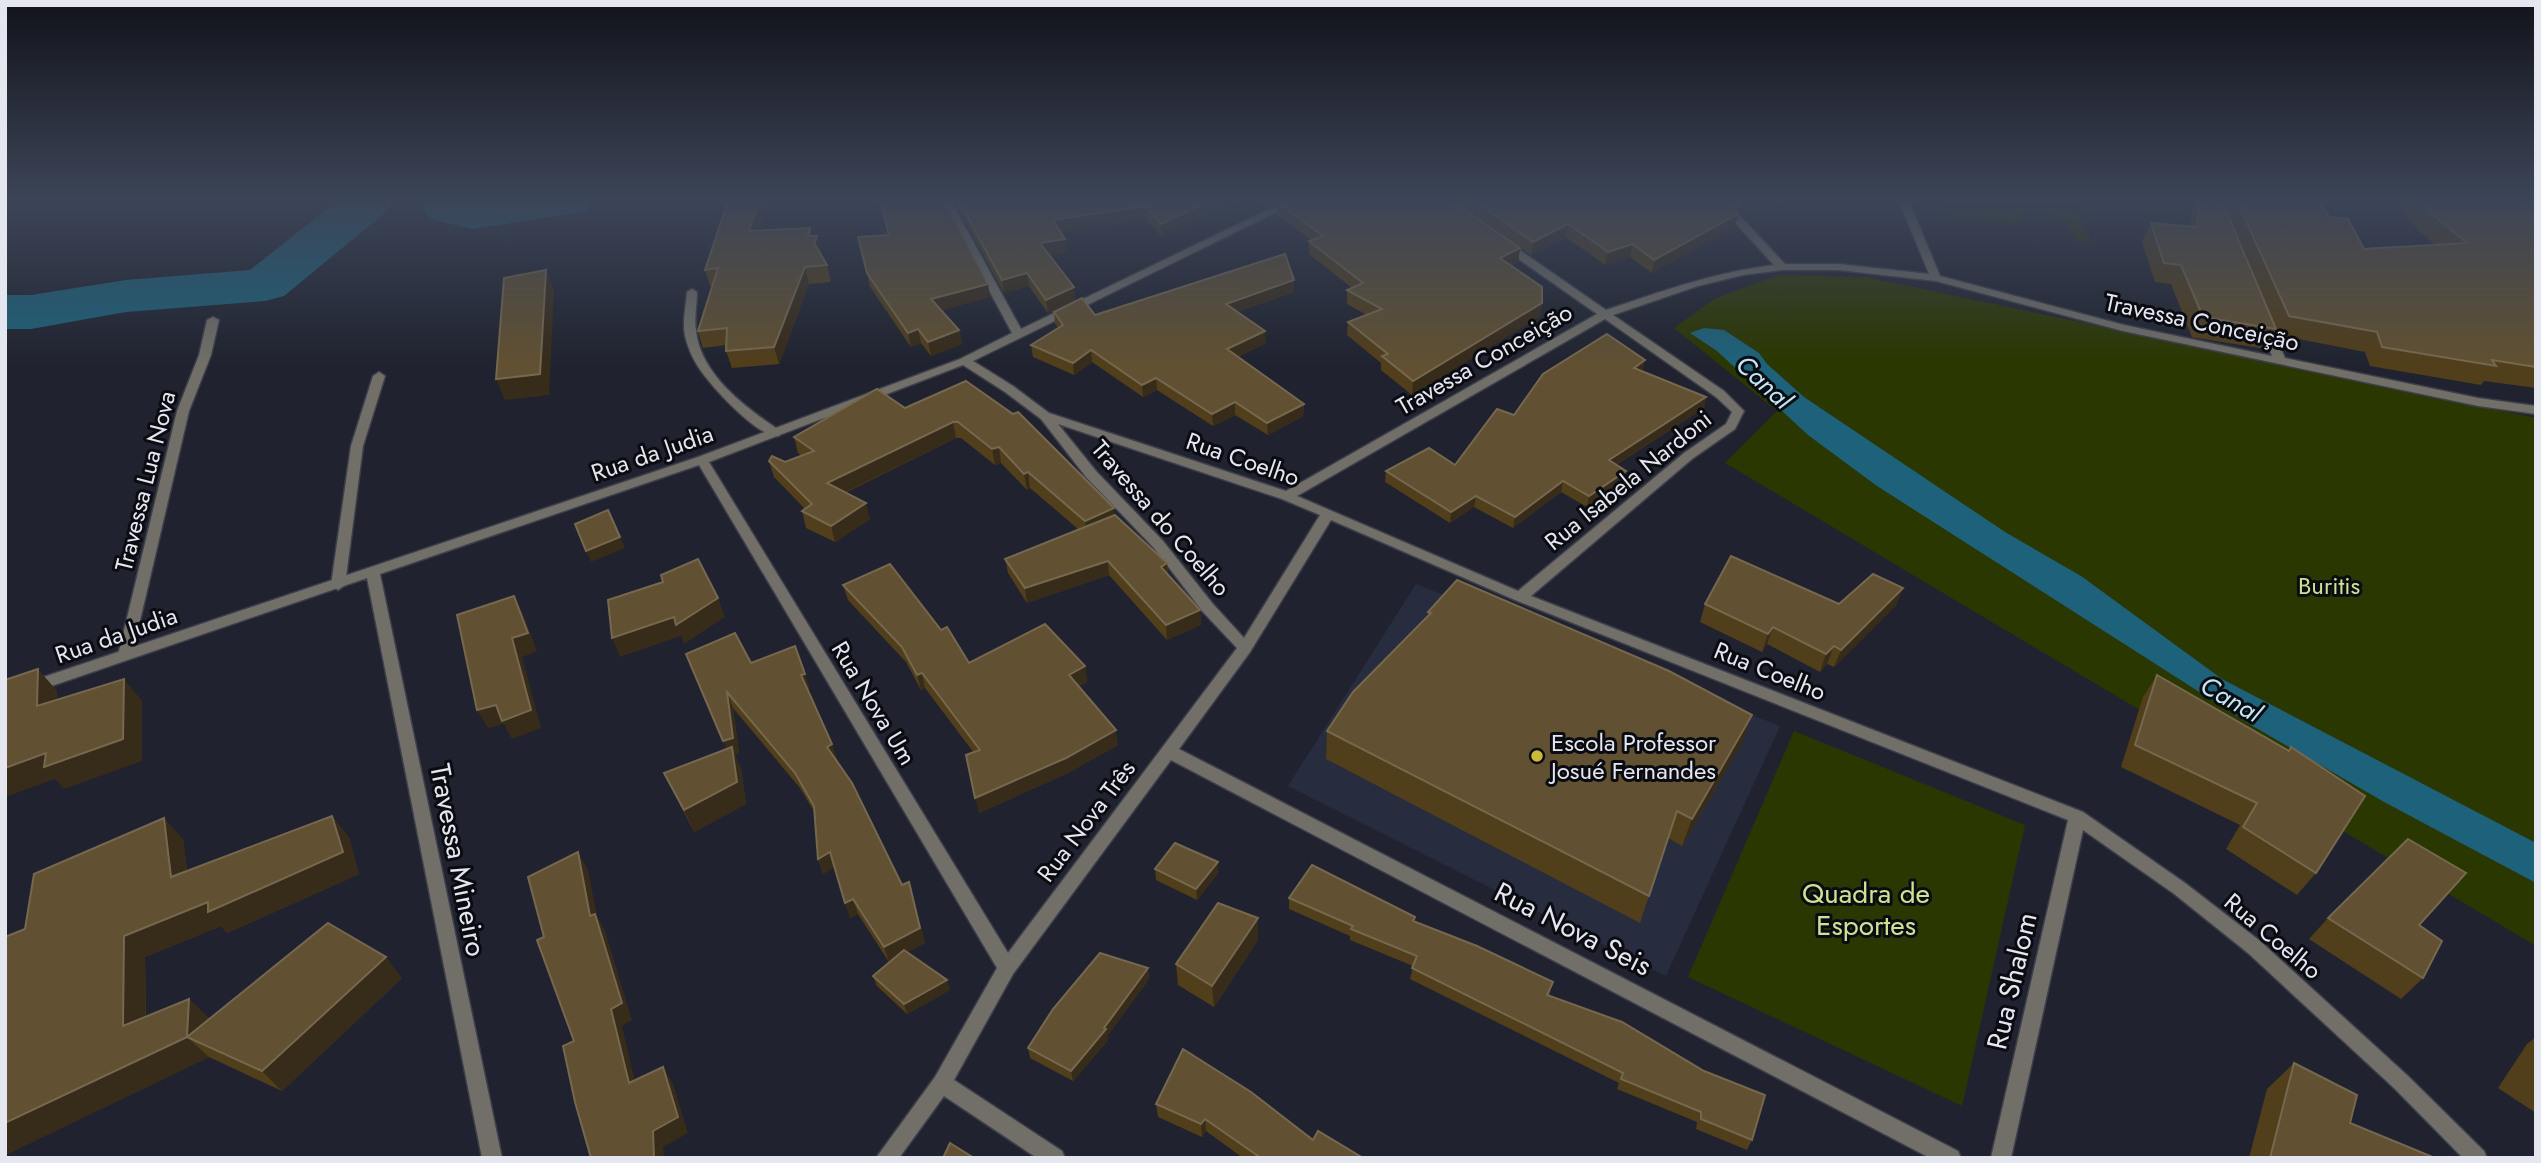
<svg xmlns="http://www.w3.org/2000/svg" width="2541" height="1163" font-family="Jost,sans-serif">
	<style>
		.built { fill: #272c3e }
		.green { fill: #2b3700 }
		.water { fill: #1d627a }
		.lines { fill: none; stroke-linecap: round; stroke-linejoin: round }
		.river { fill: #1d627a; fill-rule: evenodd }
		.lane-casing { stroke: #3c3e4a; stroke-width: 3 }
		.street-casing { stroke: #3c3e4a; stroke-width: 3 }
		.lane { fill: #716f68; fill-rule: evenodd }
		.street { fill: #716f68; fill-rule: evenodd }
		.wall { fill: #513e1a }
		.shaded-wall { fill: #372b19 }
		.building { fill: #615031; stroke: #76684f; stroke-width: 2 }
		.poi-dot { fill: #cbba39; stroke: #0b0c12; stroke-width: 2.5 }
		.labels { text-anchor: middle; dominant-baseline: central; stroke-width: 6; stroke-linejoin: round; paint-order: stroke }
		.street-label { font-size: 24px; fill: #e5e7f0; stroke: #0b0c12 }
		.park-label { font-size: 24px; fill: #cce394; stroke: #0b0c12 }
		.poi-label { font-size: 24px; fill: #e5e7f0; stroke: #0b0c12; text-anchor: start }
		.water-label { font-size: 26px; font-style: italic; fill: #c3e7f5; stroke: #0b0c12 }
		.near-street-label { font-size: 28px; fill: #e5e7f0; stroke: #0b0c12 }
		.near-park-label { font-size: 28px; fill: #cce394; stroke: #0b0c12 }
	</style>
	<rect width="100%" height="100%" fill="#20232f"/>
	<!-- built -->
	<polygon class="built" points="1416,584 1780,726 1666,976 1288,786"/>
	<!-- green -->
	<g class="green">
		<polygon points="1941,201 2071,201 2092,243 2076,240 2064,217 2023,210 2022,226 1948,215"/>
		<polygon points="1779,275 1865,277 2536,418 2536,946 1725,463 1777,411 1674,328 1716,298"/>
		<polygon points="1794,731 2025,825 1962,1106 1688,977"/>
	</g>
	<!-- water -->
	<polygon class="water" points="1704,328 1724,330 1759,353 1767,364 1804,397 2005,532 2081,576 2222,679 2536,843 2536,883 2386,803 2251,725 1877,486 1808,435 1717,351 1690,333"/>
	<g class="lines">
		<!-- river -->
		<g class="river">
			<polygon points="337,201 393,201 386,212 284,296 265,301 126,312 31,329 5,329 5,295 31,295 126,280 250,270"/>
			<polygon points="428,201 592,201 585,212 472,229 430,219 423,208"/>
		</g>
		<!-- lane casing -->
		<g class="lane-casing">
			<g id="lane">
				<path d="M692,289L697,292C697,305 694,317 696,331C701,375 745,407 779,430L781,433L779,436C759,439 713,388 701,371C693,360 688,348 685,336C682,321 686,307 687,292Z"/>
				<polygon points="213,317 219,320 211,355 189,411 132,655 130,659 120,659 118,655 177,411 199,355 207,320"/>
				<polygon points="379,372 385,376 363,446 345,585 338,590 331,585 351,446 373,376"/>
			</g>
		</g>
		<!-- street casing -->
		<g class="street-casing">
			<path id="street" d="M941,201H951L1021,329L1286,201H1299L973,361L1013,386L1049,413L1286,491L1597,314L1500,246V242H1508L1606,310C1662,291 1716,272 1774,265L1715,201H1726L1785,264H1839L1929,274L1899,201H1909L1940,276L2124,325L2272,356L2257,321L2263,318L2269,321L2285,358L2478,398L2536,406V414L2478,406L2123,331L1936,281L1839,270H1782L1743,275L1698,286L1613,315L1724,391L1744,411L1735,429L1692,459L1531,596L2083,812L2185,883L2260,941L2408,1076L2484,1151L2487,1158H2463L2394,1088L2248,953L2173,893L2083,830L2011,1158H1991L2068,820L1515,600L1331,520L1250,652L1179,749L1958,1151L1961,1158H1930L1171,760L1013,974L954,1080L1062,1151L1065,1158H1037L944,1096L899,1158H876L935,1077L997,968L699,465L380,574L502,1158H482L367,578L5,702V690L698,457L960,359L1012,333ZM1605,319L1716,397L1732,412L1726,424L1684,453L1518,591L1297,496ZM963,365L1005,392L1041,419L1086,477L1153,547L1203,612L1237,648L1008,953L709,462ZM1058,424L1282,499L1320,515L1244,638L1213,604L1163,541L1096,471Z"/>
		</g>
		<!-- lane -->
		<use href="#lane" class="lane"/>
		<!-- street -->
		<use href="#street" class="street"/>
	</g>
	<!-- wall -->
	<g class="wall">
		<polygon points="768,201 759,231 810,228 812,236 827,265 831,282 809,284 779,364 732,368 726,351 726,345 703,348 698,331 712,286 710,286 705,270"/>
		<polygon points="954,201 1239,201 1162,237 1146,219 1061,232 1065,239 1067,252 1049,255 1074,287 1075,300 1048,313 1029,286 1004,293"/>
		<polygon points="1259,201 1452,201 1520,248 1518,262 1510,266 1542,303 1540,316 1412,395 1381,370 1381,363 1347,335 1348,322 1367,315 1347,304 1347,290 1352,288 1309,254 1309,241 1311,240 1277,215 1277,202 1267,207"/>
		<polygon points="1454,201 1727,201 1735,227 1652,273 1630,257 1605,265 1566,237 1531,255"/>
		<polygon points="1729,201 1741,201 1738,210"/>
		<polygon points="2193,201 2320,201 2329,217 2364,249 2435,245 2420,232 2395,201 2536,201 2536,388 2484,381 2481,385 2370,366 2365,352 2278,335 2275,330 2265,349 2192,337 2171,284 2155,282 2142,242 2151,223 2190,227"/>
		<polygon points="858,237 990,297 941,310 959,330 962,344 931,356 921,343 911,347 870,287"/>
		<polygon points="1294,292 1237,312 1266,343 1237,357 1304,404 1303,416 1268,435 1235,415 1213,426 1157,390 1143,397 1092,362 1074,375 1033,357 1031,345 1059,328 1055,324 1054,312 1095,315"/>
		<polygon points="1643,370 1642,371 1706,397 1704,408 1616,465 1626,471 1624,482 1587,507 1561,492 1513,528 1474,507 1450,523 1385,482 1386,471 1455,465 1514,415"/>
		<polygon points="966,381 1114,508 1114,515 1167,563 1168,574 1200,610 1201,625 1167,640 1109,575 1027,603 1008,573 1005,559 1078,529 1030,488 1027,490 1001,463 995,465 961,438 956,438 845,493 870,519 835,542 806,528 802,511 805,509 774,477 769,461 785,462 802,456 798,453 794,437 905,408"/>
		<polygon points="843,585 941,630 969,663 1085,666 1087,682 1079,686 1118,745 1068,773 979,813 974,753 925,688 921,690 906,662 848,600"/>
		<polygon points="1903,588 1896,605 1834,667 1827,664 1820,672 1767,644 1762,652 1700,622 1705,604 1839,604"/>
		<polygon points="1428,612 1752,715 1742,743 1682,846 1668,838 1640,923 1326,759 1327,731 1428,616"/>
		<polygon points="686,654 751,663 810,689 808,690 837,759 836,760 902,885 913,897 925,943 907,952 950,990 907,1014 877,986 873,976 892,960 889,962 858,914 850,918 835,867 823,874 818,859 815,813 800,788 733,708 739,753 735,755 741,769 746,804 694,832 664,773 727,749"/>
		<polygon points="2157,675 2288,751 2291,747 2316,873 2297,895 2226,849 2240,825 2121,767 2143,697"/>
		<polygon points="332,816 349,838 359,874 227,933 221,926 145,957 146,1017 189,999 209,1019 402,978 282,1091 209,1057 5,1155 25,929 183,839 187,871"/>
		<polygon points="1155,869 1218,873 1197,900 1156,880"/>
		<polygon points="1289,898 1415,917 1414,922 1553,982 1549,996 1752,1140 1747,1150 1696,1129 1697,1122 1617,1089 1619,1083 1410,979 1413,966 1350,940 1350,936 1289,909"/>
		<polygon points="2328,918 2419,925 2423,978 2401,999 2309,939"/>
		<polygon points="1258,940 1214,1007 1178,985 1176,964"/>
		<polygon points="1148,968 1149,979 1107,1036 1108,1040 1073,1081 1030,1058 1028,1048"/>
		<polygon points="2536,1037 2536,1113 2498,1088 2527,1044"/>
		<polygon points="2294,1063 2350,1123 2435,1158 2249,1158 2267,1089"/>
		<polygon points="1156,1104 1313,1140 1363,1158 1243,1158 1206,1131 1202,1137 1158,1117"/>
	</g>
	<!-- shaded-wall -->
	<g class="shaded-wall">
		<polygon points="759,201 768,201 754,248 749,231"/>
		<polygon points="1210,201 1239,201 1162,237 1161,224"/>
		<polygon points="1267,201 1280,201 1267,207"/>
		<polygon points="1145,206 1146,219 1054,233 1053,220"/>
		<polygon points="1738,214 1735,227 1652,273 1654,260"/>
		<polygon points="1568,224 1566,237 1531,255 1533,242"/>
		<polygon points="817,236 821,252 818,260 814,243"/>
		<polygon points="1065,239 1067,252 1042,256 1040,243"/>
		<polygon points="1633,244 1630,257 1605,265 1608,252"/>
		<polygon points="1520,248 1518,262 1498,272 1500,258"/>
		<polygon points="805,267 809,284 779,364 774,347"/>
		<polygon points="546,270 554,291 549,395 505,400 496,379"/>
		<polygon points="1027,273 1029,286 1004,293 1002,280"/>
		<polygon points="1294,280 1294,292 1226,316 1226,304"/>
		<polygon points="988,284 990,297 934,313 931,299"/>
		<polygon points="1074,287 1075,300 1048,313 1046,300"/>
		<polygon points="1542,303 1540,316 1412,395 1413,381"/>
		<polygon points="918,329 921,343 911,347 908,333"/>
		<polygon points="959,330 962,344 931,356 928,342"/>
		<polygon points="1265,331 1266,343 1227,361 1227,349"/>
		<polygon points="1091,350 1092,362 1074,375 1073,363"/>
		<polygon points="1645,360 1643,370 1631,378 1634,368"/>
		<polygon points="1156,378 1157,390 1143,397 1142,385"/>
		<polygon points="1706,397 1704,408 1606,471 1609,460"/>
		<polygon points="1235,402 1235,415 1213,426 1212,414"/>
		<polygon points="1304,404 1303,416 1268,435 1267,423"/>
		<polygon points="953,422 956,438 831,499 827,483"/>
		<polygon points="999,447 1001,463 995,465 992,449"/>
		<polygon points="1626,471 1624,482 1587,507 1589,496"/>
		<polygon points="1028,472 1030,488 1027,490 1024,474"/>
		<polygon points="1563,481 1561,492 1513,528 1515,517"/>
		<polygon points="1476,496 1474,507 1450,523 1451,512"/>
		<polygon points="866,503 870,519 835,542 831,526"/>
		<polygon points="1114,508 1115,524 1087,537 1085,521"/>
		<polygon points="620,537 625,548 591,562 586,551"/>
		<polygon points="1108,561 1109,575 1027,603 1025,588"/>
		<polygon points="1167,563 1168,578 1161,567"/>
		<polygon points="1903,588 1896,605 1834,667 1841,650"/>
		<polygon points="514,596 523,614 537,651 522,657 541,728 512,739 504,724 488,728 477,710 496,705 512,638"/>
		<polygon points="718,598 725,617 684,644 681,636 620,657 612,638"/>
		<polygon points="1200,610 1201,625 1167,640 1166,625"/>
		<polygon points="1773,627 1767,644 1762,652 1768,634"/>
		<polygon points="1834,646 1827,664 1820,672 1826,654"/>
		<polygon points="1085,666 1087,682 1071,690 1069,675"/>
		<polygon points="38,669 57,691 57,728 37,706"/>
		<polygon points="922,673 925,688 921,690 917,675"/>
		<polygon points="805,674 810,689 806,691 801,675"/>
		<polygon points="124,679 142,701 142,761 64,789 55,779 5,797 5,768"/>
		<polygon points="727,692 733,708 739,753 735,755 741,769 746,804 694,832 684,810 730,756 723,741"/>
		<polygon points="1752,715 1742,743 1682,846 1692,819"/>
		<polygon points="1116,730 1118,745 1068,773 979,813 975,798"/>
		<polygon points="832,744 837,759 832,762 827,747"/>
		<polygon points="332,816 349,838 359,874 227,933 221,926 145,957 146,1047 123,1026 124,936"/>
		<polygon points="164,818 183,839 191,899 171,877"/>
		<polygon points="578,852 588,870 597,916 605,931 632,1020 622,1026 639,1099 629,1083 590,916"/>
		<polygon points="830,852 836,867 823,874 818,859"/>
		<polygon points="1218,862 1218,873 1197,900 1196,889"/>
		<polygon points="909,882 925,943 889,962 884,947"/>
		<polygon points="853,899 858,914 850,918 845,903"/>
		<polygon points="1258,918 1258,940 1214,1007 1212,986"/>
		<polygon points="386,957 402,978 282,1091 262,1071"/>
		<polygon points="1148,968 1149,979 1107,1036 1108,1040 1073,1081 1071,1071"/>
		<polygon points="947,980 950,990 907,1014 904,1004"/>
		<polygon points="189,999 210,1019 187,1037 209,1057 5,1155 5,1123"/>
		<polygon points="663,1067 673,1084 688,1133 663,1147 664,1158 654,1158 653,1131"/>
		<polygon points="1205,1119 1206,1131 1202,1137 1201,1124"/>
	</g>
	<!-- building -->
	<g class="building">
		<polygon points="728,201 759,201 749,231 810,228 808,236 817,236 814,243 827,265 805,267 774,347 726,351 727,328 698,331 718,268 705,270"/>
		<polygon points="880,201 945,201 988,284 931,299 959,330 928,342 918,329 908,333 867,273 858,237 889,235"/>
		<polygon points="959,201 1210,201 1161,224 1145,206 1053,220 1065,239 1040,243 1074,287 1046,300 1027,273 1002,280"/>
		<polygon points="1278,201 1452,201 1520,248 1500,258 1542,287 1542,303 1413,381 1382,356 1388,354 1348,322 1382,309 1347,290 1363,283 1309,241 1323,236 1277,202"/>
		<polygon points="1474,201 1727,201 1738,214 1654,260 1633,244 1608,252 1568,224 1533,242"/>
		<polygon points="2200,201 2222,201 2276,329 2203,317 2181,265 2164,263 2151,223 2197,227"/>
		<polygon points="2237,201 2320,201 2329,217 2348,219 2364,249 2467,243 2431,213 2421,201 2520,201 2536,216 2536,367 2492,360 2496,366 2382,347 2377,332 2289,316"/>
		<polygon points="1285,254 1294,280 1226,304 1265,331 1227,349 1304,404 1267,423 1235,402 1212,414 1156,378 1142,385 1091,350 1073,363 1031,345 1063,325 1054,312 1082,298 1095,315"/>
		<polygon points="546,270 540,374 496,379 504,278"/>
		<polygon points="1607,334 1645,360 1634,368 1706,397 1609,460 1626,471 1589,496 1563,481 1515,517 1476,496 1451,512 1386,471 1429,448 1455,465 1497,409 1514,415 1543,374"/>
		<polygon points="966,381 1013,414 1018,412 1114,508 1085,521 1028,472 1024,474 999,447 992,449 958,422 953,422 827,483 866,503 831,526 802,511 812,504 769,461 772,456 785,462 814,451 794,437 877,389 905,408"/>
		<polygon points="608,510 620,537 586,551 575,524"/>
		<polygon points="1115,515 1167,563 1161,567 1200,610 1166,625 1108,561 1025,588 1005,559"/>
		<polygon points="1731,556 1839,604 1873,574 1903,588 1841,650 1834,646 1826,654 1773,627 1768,634 1705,604"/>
		<polygon points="698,559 718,598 676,625 674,617 612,638 608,600 663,582 661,575"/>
		<polygon points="890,564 941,630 947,627 969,663 1045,624 1085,666 1069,675 1116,730 1066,758 975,798 966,755 980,750 922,673 917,675 902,647 843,585"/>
		<polygon points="1457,580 1669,671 1752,715 1692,819 1677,811 1649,896 1327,731 1353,692 1431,613 1428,612"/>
		<polygon points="514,596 528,633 512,638 531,710 502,721 496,705 477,710 457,615"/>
		<polygon points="735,633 751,663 795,646 805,674 801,675 832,744 827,747 852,783 902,885 909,882 920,928 884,947 853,899 845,903 830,852 818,859 814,806 795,773 727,692 733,738 723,741 686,654"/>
		<polygon points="38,669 37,706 124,679 123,739 44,767 46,753 5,768 5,680"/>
		<polygon points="2157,675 2289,751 2291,747 2365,796 2316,873 2243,827 2257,803 2135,745"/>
		<polygon points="732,747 737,782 684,810 664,773"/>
		<polygon points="332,816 343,852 208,912 208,902 124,936 123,1026 189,999 187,1037 5,1123 5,937 25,929 34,874 164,818 171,877"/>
		<polygon points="2408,839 2466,873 2419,925 2442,941 2423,978 2328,918"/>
		<polygon points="1175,843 1218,862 1196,889 1155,869"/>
		<polygon points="578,852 590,916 595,914 622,1003 611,1009 629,1083 663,1067 678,1117 653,1131 654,1158 591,1158 575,1102 563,1046 574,1041 537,940 544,937 528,877"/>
		<polygon points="1312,865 1415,917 1413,921 1477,946 1553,982 1547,995 1622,1022 1704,1071 1765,1095 1752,1140 1701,1119 1701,1112 1621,1079 1623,1073 1412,968 1417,956 1351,929 1353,926 1289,898"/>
		<polygon points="1218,903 1258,918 1212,986 1176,964"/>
		<polygon points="328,923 386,957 262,1071 187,1037"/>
		<polygon points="904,950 947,980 904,1004 873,976"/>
		<polygon points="1100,953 1148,968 1104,1028 1106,1029 1071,1071 1028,1048 1053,1009"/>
		<polygon points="1183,1049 1251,1092 1313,1140 1318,1131 1363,1158 1261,1158 1205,1119 1201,1124 1156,1104"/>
		<polygon points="2294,1063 2357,1095 2350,1123 2435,1158 2270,1158"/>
		<polygon points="950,1143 974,1158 943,1158"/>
	</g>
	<!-- sky -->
	<linearGradient id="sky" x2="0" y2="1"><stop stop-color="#12131a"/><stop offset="0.55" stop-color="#3c4558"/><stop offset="1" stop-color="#3c4558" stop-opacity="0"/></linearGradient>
	<rect width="2541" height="364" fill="url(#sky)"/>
	<!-- markers -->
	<circle class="poi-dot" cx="1537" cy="756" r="7"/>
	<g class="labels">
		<!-- street labels -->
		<g class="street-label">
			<text transform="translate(2202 322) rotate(12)">Travessa Conceição</text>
			<text transform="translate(1484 359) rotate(-30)">Travessa Conceição</text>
			<text transform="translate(652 453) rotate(-19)">Rua da Judia</text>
			<text transform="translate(1243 459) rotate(19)">Rua Coelho</text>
			<text transform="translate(1628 480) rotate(-39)">Rua Isabela Nardoni</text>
			<text transform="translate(145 481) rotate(-76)">Travessa Lua Nova</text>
			<text transform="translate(1161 518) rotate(49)">Travessa do Coelho</text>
			<text transform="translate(116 635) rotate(-19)">Rua da Judia</text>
			<text transform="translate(1770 671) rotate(22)">Rua Coelho</text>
			<text transform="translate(874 703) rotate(59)">Rua Nova Um</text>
			<text transform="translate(1086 821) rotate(-53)">Rua Nova Três</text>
			<text transform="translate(2273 936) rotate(40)">Rua Coelho</text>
		</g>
		<!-- park labels -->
		<g class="park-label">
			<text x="2329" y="585">Buritis</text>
		</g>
		<!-- poi labels -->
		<g class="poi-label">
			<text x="1551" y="742">Escola Professor<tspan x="1551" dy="28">Josué Fernandes</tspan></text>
		</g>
		<!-- water labels -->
		<g class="water-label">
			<text transform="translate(1764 382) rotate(43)">Canal</text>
			<text transform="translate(2231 699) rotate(30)">Canal</text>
		</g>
		<!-- near-street labels -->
		<g class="near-street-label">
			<text transform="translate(458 860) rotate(79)">Travessa Mineiro</text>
			<text transform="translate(1573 929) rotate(27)">Rua Nova Seis</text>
			<text transform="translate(2012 981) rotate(-77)">Rua Shalom</text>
		</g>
		<!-- near-park labels -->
		<g class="near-park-label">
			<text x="1866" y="893">Quadra de<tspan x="1866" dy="32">Esportes</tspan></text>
		</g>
	</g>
	<!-- border -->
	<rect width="2541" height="1163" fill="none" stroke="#e5e7f0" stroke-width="14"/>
</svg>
